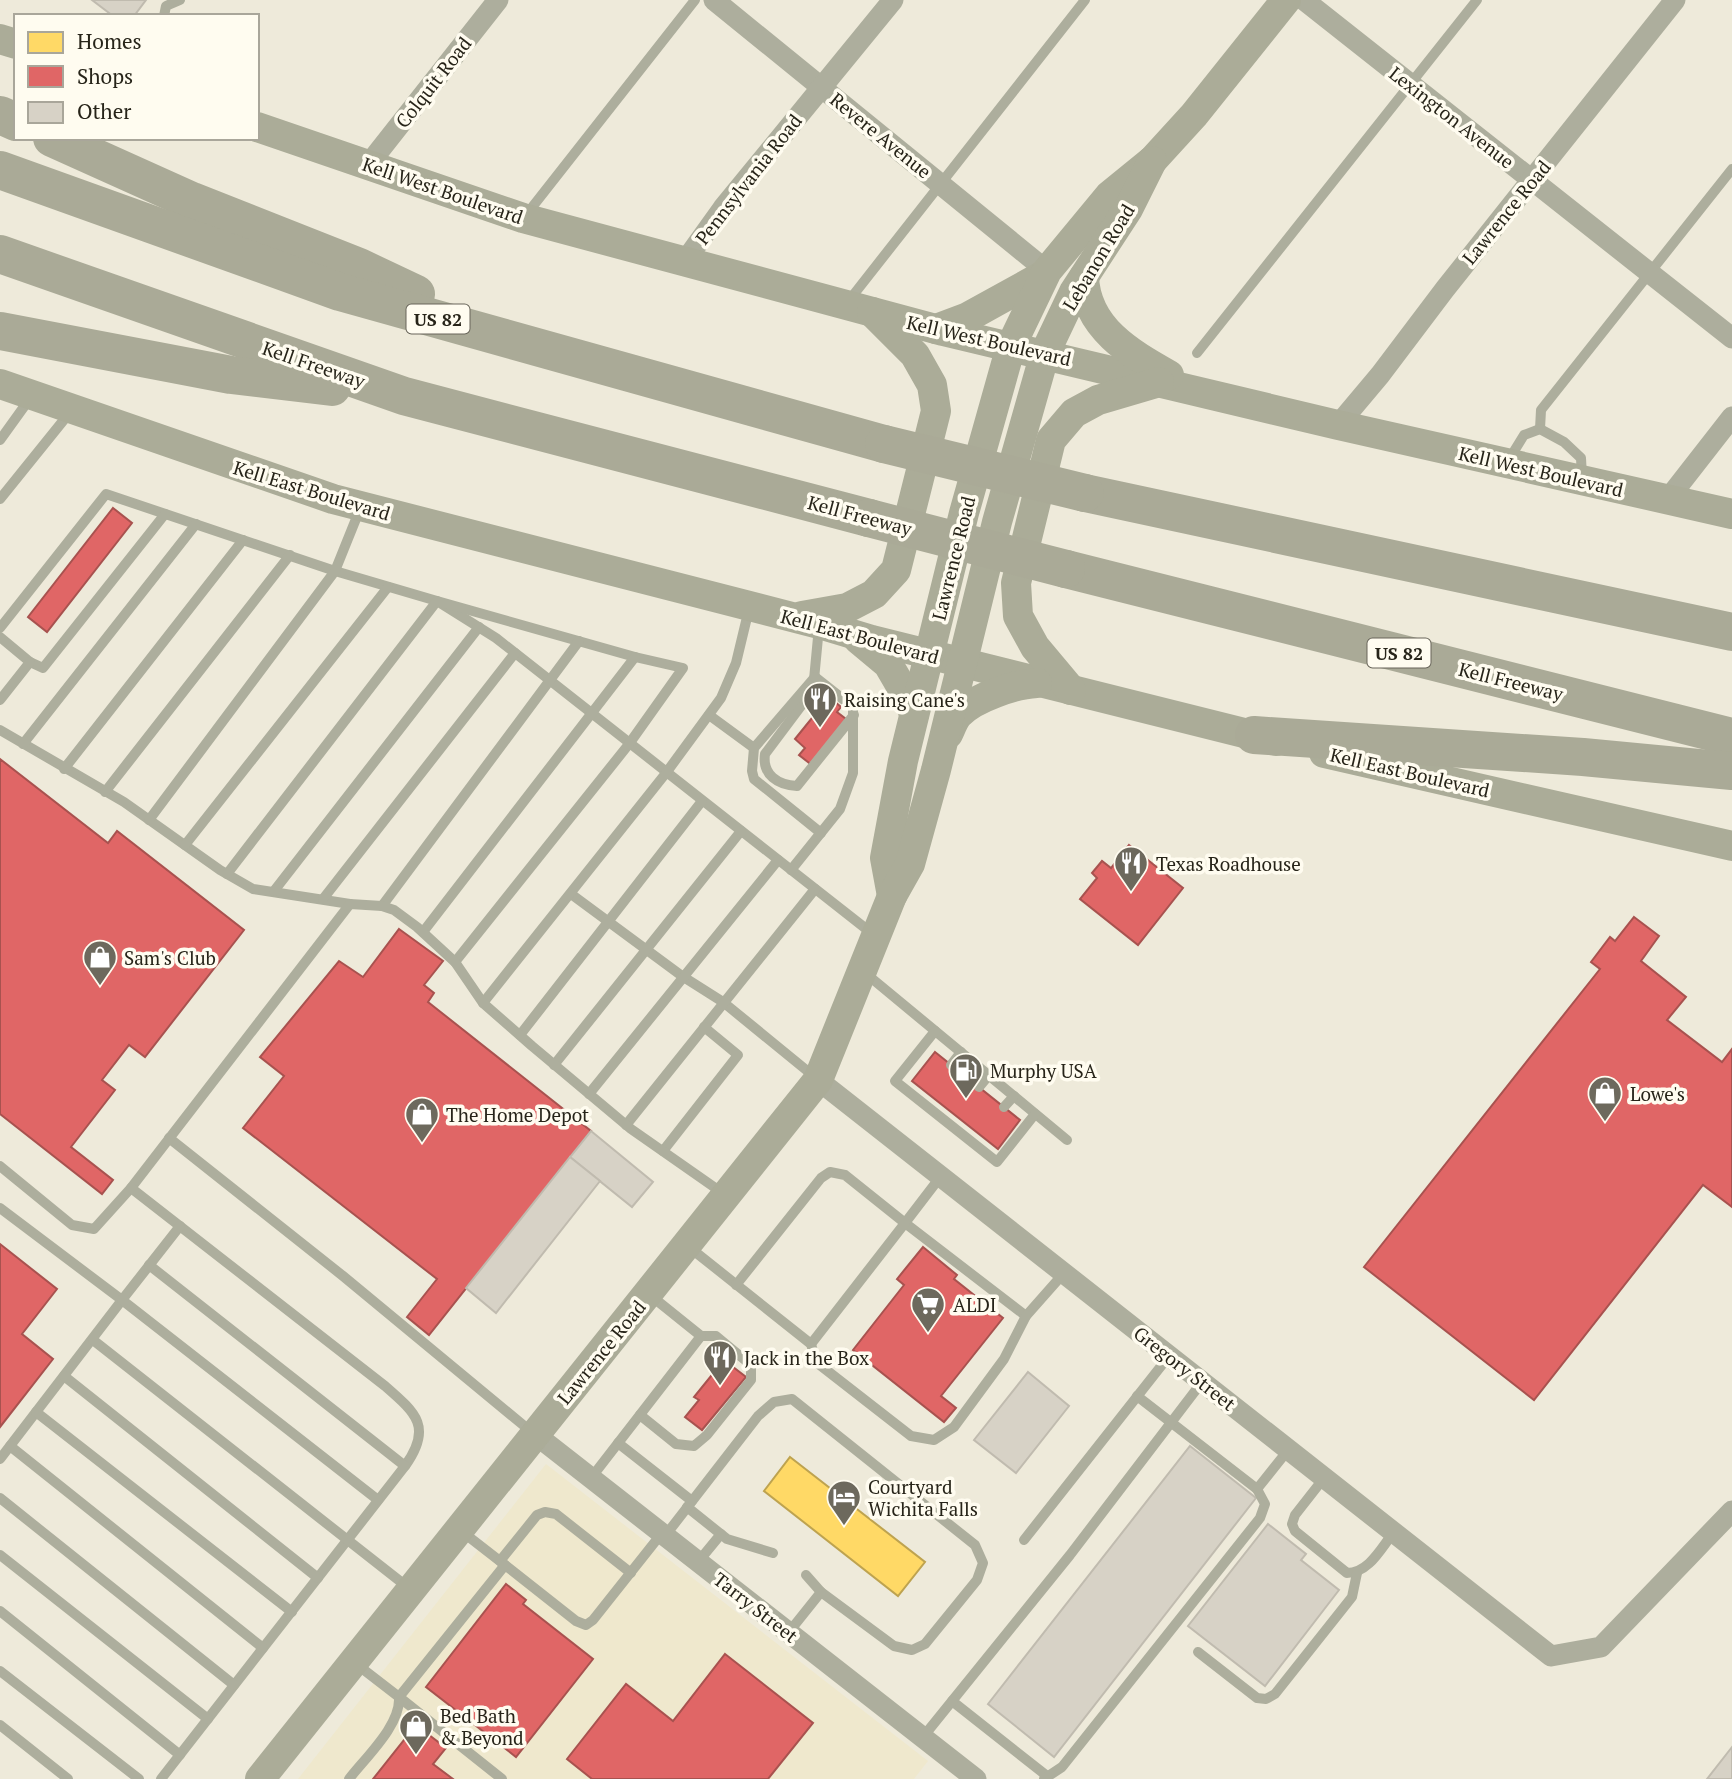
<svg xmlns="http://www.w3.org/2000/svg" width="1732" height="1779" font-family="'PT Serif',serif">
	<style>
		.built { fill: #efe8cd }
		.homes { fill: #ffd966; stroke: #bea34f; stroke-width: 2 }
		.shops { fill: #e06666; stroke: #a8524f; stroke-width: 2 }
		.building { fill: #d7d2c6; stroke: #c0bbaf; stroke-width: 2 }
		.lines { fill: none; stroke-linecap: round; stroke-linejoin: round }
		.lane { stroke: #adae9d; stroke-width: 10 }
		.street { stroke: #adae9d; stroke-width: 21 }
		.secondary { stroke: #abac98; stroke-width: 30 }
		.highway { stroke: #aaaa97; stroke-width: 38 }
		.highway-bridge { stroke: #aaaa97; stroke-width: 38 }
		.labels { text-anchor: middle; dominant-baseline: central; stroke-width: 7; stroke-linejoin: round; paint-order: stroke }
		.shield { fill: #fffcf0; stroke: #68655a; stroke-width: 2 }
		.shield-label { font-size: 18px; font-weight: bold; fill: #272419 }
		.street-label { font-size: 19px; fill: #272419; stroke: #fffcf0 }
		.poi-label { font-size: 19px; fill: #272419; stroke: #fffcf0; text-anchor: start }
	</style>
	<rect width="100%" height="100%" fill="#eeeada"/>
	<!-- built -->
	<polygon class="built" points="546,1464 928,1761 914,1779 298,1779"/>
	<!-- homes -->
	<polygon class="homes" points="790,1457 925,1562 898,1596 764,1491"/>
	<!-- shops -->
	<g class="shops">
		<polygon points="113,508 132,523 47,632 28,617"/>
		<polygon points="829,697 841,707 837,712 846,719 813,766 799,755 805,748 795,739"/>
		<polygon points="0,759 108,843 117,831 244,930 145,1057 129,1045 102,1080 115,1090 71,1147 113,1180 102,1194 0,1114"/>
		<polygon points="1129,845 1183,888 1138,945 1080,899 1097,878 1092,873 1102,861 1111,868"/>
		<polygon points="1634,917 1659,936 1641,961 1686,997 1667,1020 1722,1062 1732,1049 1732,1207 1703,1185 1534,1400 1364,1267 1600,969 1591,962 1610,937 1615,941"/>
		<polygon points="399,929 443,961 424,985 434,993 428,1002 591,1131 429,1335 407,1317 437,1279 243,1128 284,1076 260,1057 339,961 363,977"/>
		<polygon points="935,1052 1020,1120 998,1149 912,1081"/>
		<polygon points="0,1244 57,1289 22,1334 53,1359 0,1427"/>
		<polygon points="923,1247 957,1275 954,1279 1003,1318 941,1396 956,1408 944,1422 853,1350 904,1285 897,1279"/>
		<polygon points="724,1360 746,1377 702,1430 685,1417 699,1400 694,1397"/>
		<polygon points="506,1584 526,1600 523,1604 593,1659 516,1757 426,1687"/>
		<polygon points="725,1654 813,1723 768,1779 592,1779 567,1759 626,1684 673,1721"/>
		<polygon points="416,1725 446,1748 433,1764 453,1779 373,1779"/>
	</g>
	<!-- building -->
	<g class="building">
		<polygon points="92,0 146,0 134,16 113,16"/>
		<polygon points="591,1131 653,1182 632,1207 570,1157"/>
		<polygon points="570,1157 600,1181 496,1313 466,1288"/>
		<polygon points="1028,1372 1069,1406 1016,1473 974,1440"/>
		<polygon points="1190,1446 1256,1498 1054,1757 988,1704"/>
		<polygon points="1268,1524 1306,1554 1301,1560 1339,1590 1265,1686 1188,1626"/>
		<polygon points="1732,1747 1732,1779 1707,1779"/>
	</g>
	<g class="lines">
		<!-- lane -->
		<g class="lane">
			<polyline points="164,16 166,6 180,0"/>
			<polyline points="526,215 695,0"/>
			<polyline points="847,303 1085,0"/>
			<polyline points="1197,353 1477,0"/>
			<polyline points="1540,429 1541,410 1732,169"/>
			<polyline points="0,440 31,397"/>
			<polyline points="1508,461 1524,435 1540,429 1564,442 1581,458 1582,477"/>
			<polyline points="0,499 71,411"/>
			<path d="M819,627L813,690L765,754C762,775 778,785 797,786L854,715"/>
			<polyline points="0,628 106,494 335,571 437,601 496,638 874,935"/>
			<polyline points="0,637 30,662 43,668 165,514"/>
			<polyline points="815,677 754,748 752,771 754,779 821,833"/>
			<polyline points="0,700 30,662"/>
			<polyline points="709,715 754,748"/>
			<polyline points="0,730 124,802 220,870 253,889 350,904"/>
			<polyline points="23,744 196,524"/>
			<polyline points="64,769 243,540"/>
			<polyline points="105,792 290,555"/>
			<polyline points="149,820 335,571 360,509"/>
			<polyline points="185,845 388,587"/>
			<polyline points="791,870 840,809 853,773 853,707 815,677"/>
			<polyline points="227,874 437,601 635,657 683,668 629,744 455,962"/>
			<polyline points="274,891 479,627"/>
			<polyline points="571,894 682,976 723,1002 816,1078"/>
			<polyline points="323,899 515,653"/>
			<polyline points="382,906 579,641"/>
			<polyline points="423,932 635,657"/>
			<polyline points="864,972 1067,1140"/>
			<polyline points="483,1003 666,773 721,698 736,663 749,609"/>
			<polyline points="935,1031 895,1081 997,1162 1035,1114"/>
			<polyline points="520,1035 702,801"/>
			<polyline points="554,1065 741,831"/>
			<polyline points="951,1065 961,1052"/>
			<polyline points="979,1087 989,1075"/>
			<polyline points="589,1094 778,860"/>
			<polyline points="1004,1107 1014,1096"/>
			<polyline points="626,1125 815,889"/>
			<polyline points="169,1138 343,1276 534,1434"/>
			<polyline points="663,1151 738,1055 704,1027"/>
			<polyline points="0,1166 72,1225 94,1229 131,1188 350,904 382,906 394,910 417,927 455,962 483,1003 532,1046 631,1129 724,1194"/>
			<polyline points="941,1176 905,1223 1026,1316"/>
			<path d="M131,1188L385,1386C416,1413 433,1427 405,1466L161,1779"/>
			<polyline points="0,1208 122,1300 0,1459"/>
			<polyline points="180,1226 122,1300 378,1500"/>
			<polyline points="689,1247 811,1344 816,1362 911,1436 934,1440 954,1427 1004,1359 1026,1316 1064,1273"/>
			<polyline points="149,1265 405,1466"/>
			<polyline points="736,1285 821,1178 830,1172 845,1175 905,1223 811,1344"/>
			<polyline points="93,1340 410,1589"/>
			<polyline points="64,1376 318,1578"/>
			<polyline points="1137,1396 1257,1489 1289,1449"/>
			<polyline points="36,1412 292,1612"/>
			<polyline points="640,1415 676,1444 694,1446 707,1435 751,1380 751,1365 716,1336 701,1336"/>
			<polyline points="618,1443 692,1501"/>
			<polyline points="10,1446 263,1648"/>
			<polyline points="591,1478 701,1336 650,1295"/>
			<path d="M1324,1478L1295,1515L1292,1524L1295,1531L1347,1573C1369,1573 1381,1548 1394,1532"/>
			<polyline points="0,1498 234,1685"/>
			<polyline points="687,1507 727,1539 773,1553"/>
			<polyline points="460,1530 505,1565"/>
			<polyline points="665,1536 758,1416 774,1402 792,1399 975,1545 983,1563 977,1580 925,1644 912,1650 894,1646 821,1592 806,1575"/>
			<polyline points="1024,1540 1169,1356"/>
			<polyline points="0,1555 208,1719"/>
			<polyline points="500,1561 537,1515 545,1512 556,1514 631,1573"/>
			<polyline points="698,1562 721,1534"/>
			<polyline points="0,1611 180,1755"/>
			<polyline points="789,1632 821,1592"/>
			<polyline points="1198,1652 1257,1698 1266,1699 1275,1694 1352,1597 1357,1573"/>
			<polyline points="355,1663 399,1697 505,1565 576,1621 586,1625 593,1620 662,1533"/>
			<polyline points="0,1671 139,1779"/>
			<polyline points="399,1697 502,1779"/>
			<polyline points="952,1701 1047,1776"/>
			<polyline points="0,1725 68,1779"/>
			<polyline points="923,1737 1070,1555 1202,1382"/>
			<path d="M349,1779C366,1757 401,1725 399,1697"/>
			<polyline points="1044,1779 1062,1767 1260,1518 1265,1504 1257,1489"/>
		</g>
		<!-- street -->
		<g class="street">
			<polyline points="714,0 1047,271"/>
			<polyline points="1304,0 1732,338"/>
			<polyline points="368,165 498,0"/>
			<polyline points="685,261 723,208 893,0"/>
			<polyline points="1338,425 1380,375 1445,289 1675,0"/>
			<polyline points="1668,499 1732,417"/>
			<polyline points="818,1080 1551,1656 1601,1647 1732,1511"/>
			<polyline points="536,1435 976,1779"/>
		</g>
		<!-- secondary -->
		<g class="secondary">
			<polyline points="0,39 16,44"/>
			<polyline points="257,127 523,218 943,331 1338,425 1732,514"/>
			<path d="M1084,277C1086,328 1130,353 1169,375"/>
			<polyline points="936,329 968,317 1044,275"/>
			<polyline points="0,384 333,499 819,624 872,640 1276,741"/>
			<polyline points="802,616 847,608 874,594 896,570 936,411 932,385 915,355 872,312"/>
			<polyline points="858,639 888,664 909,700 914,714"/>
			<polyline points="1071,690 1035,647 1018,616 1016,583 1051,440 1074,413 1098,400 1159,382"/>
			<path d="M948,734C951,728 954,719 959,714C974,698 1015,684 1037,683"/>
			<polyline points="1324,753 1732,846"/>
			<polyline points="892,896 885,858 903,761 964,513 1011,346 1047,271 1109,196 1152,161 1194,115 1286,0"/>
			<polyline points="260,1779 818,1080 892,896 910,864 936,770 997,522 1045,353 1074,292 1128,209 1152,161"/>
		</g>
		<!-- highway -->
		<g class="highway">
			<polyline points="0,115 16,122"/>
			<polyline points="52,138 192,201 359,267 416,294"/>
			<polyline points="0,170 340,292 884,444"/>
			<polyline points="0,254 404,396 869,518"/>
			<polyline points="0,331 231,375 332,387"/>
			<polyline points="1085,493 1732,632"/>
			<polyline points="1066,569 1732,737"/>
			<polyline points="1254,735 1583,757 1732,771"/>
		</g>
		<!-- highway-bridge -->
		<g class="highway-bridge">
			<polyline points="884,444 1085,493"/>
			<polyline points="869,518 1066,569"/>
		</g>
	</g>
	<!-- icons -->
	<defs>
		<g id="restaurant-pin" transform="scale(1.75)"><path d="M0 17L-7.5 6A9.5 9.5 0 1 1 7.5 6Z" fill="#6d695d" stroke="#fffcf0"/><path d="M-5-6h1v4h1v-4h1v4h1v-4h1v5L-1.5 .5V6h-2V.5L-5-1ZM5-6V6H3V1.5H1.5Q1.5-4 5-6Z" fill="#fff"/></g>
		<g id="shop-pin" transform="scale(1.75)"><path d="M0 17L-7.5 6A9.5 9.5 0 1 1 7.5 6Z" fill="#6d695d" stroke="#fffcf0"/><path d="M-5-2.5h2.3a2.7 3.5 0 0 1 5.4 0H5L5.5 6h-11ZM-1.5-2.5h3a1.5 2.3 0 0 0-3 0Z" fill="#fff"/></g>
		<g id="fuel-pin" transform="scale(1.75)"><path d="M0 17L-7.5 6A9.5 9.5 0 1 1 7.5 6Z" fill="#6d695d" stroke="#fffcf0"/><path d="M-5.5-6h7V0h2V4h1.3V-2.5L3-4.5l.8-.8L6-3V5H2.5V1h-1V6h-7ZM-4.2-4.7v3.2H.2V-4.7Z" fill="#fff"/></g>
		<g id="supermarket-pin" transform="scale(1.75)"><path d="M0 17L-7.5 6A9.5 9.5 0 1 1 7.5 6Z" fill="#6d695d" stroke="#fffcf0"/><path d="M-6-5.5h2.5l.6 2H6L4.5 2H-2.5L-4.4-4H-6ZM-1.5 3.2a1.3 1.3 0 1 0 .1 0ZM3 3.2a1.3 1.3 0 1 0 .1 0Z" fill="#fff"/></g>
		<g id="hotel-pin" transform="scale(1.75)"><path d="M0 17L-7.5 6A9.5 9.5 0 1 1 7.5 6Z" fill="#6d695d" stroke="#fffcf0"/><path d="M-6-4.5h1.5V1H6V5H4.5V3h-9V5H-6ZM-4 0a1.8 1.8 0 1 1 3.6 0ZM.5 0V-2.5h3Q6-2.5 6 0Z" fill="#fff"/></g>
	</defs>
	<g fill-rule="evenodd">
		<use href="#restaurant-pin" x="820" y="699"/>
		<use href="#restaurant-pin" x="1131" y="863"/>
		<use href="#shop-pin" x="100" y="957"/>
		<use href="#fuel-pin" x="966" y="1070"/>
		<use href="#shop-pin" x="1605" y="1093"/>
		<use href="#shop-pin" x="422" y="1114"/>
		<use href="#supermarket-pin" x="928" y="1304"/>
		<use href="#restaurant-pin" x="720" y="1357"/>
		<use href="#hotel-pin" x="844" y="1497"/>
		<use href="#shop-pin" x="416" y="1726"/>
	</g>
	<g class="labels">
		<!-- shield labels -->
		<g class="shield">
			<rect x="406.5" y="304.5" width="63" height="29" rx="5"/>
			<rect x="1367.5" y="638.5" width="63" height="29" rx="5"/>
		</g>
		<g class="shield-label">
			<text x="438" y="319">US 82</text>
			<text x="1399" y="653">US 82</text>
		</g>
		<!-- street labels -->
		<g class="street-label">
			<text transform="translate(433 82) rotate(-52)">Colquit Road</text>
			<text transform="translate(1452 117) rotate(38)">Lexington Avenue</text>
			<text transform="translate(881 135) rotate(39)">Revere Avenue</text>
			<text transform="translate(748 179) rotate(-52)">Pennsylvania Road</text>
			<text transform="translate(443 190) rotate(19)">Kell West Boulevard</text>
			<text transform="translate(1506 212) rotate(-51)">Lawrence Road</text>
			<text transform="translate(1098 257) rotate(-59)">Lebanon Road</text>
			<text transform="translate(989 340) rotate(13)">Kell West Boulevard</text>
			<text transform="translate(314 364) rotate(19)">Kell Freeway</text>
			<text transform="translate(1541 471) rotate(13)">Kell West Boulevard</text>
			<text transform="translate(312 490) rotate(17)">Kell East Boulevard</text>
			<text transform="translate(860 515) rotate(15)">Kell Freeway</text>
			<text transform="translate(953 558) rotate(-76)">Lawrence Road</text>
			<text transform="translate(860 636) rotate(15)">Kell East Boulevard</text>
			<text transform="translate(1511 681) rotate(14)">Kell Freeway</text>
			<text transform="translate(1410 772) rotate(13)">Kell East Boulevard</text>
			<text transform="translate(601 1352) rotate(-51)">Lawrence Road</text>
			<text transform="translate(1185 1368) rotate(38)">Gregory Street</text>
			<text transform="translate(756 1607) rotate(38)">Tarry Street</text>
		</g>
		<!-- poi labels -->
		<g class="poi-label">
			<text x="844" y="699">Raising Cane's</text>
			<text x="1156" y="863">Texas Roadhouse</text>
			<text x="124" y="957">Sam's Club</text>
			<text x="990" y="1070">Murphy USA</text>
			<text x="1630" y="1093">Lowe's</text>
			<text x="446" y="1114">The Home Depot</text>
			<text x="953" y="1304">ALDI</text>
			<text x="744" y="1357">Jack in the Box</text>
			<text x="868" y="1486">Courtyard<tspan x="868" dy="22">Wichita Falls</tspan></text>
			<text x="440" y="1715">Bed Bath<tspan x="440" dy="22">&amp; Beyond</tspan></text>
		</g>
	</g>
	<!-- legend -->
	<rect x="14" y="14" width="245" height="126" fill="#fffcf0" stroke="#a9a69a" stroke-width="2"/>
	<rect x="28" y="32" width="35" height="21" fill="#ffd966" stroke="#a9a69a" stroke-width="2"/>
	<text x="77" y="49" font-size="21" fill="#272419">Homes</text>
	<rect x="28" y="66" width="35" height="21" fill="#e06666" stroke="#a9a69a" stroke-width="2"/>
	<text x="77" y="84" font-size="21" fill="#272419">Shops</text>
	<rect x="28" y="102" width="35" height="21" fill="#d7d2c6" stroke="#a9a69a" stroke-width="2"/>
	<text x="77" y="119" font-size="21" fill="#272419">Other</text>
</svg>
